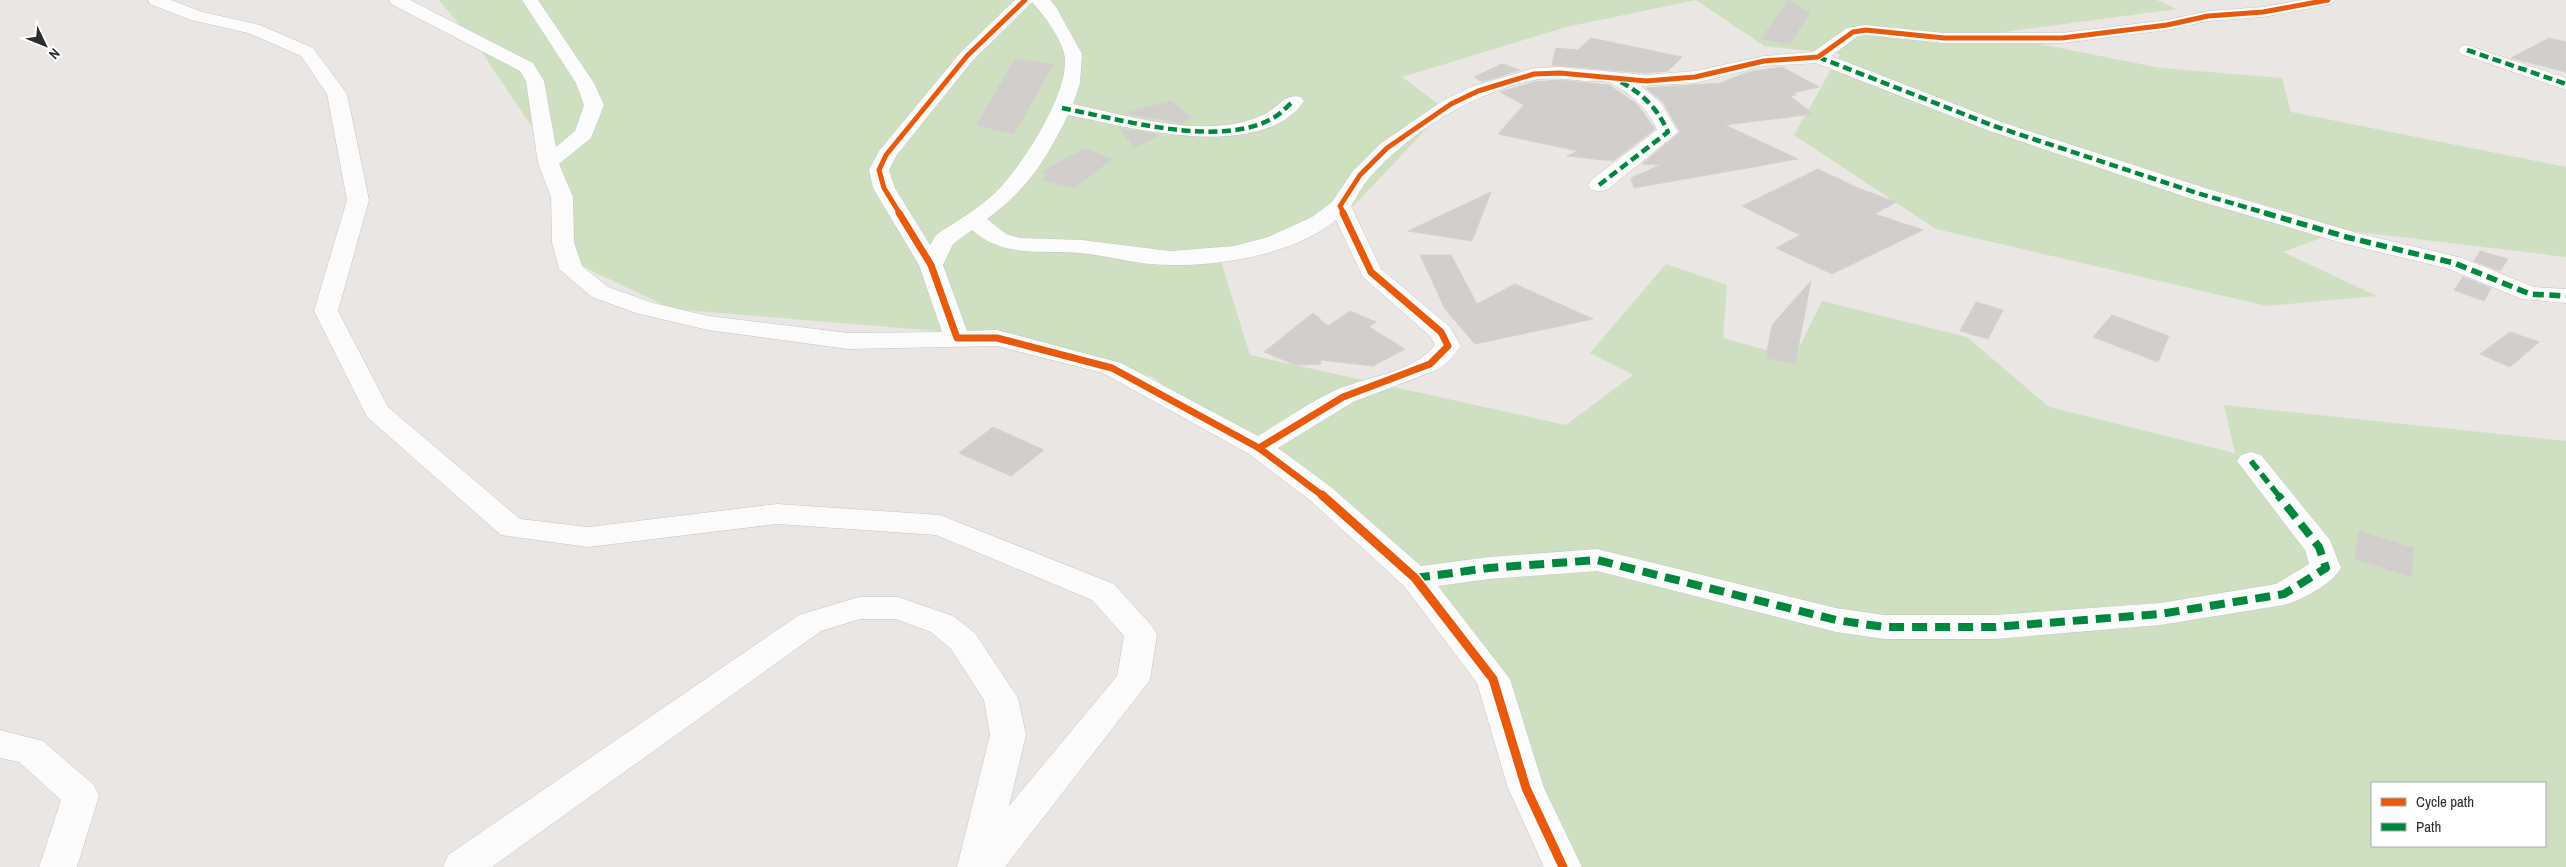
<svg xmlns="http://www.w3.org/2000/svg" width="2566" height="867" font-family="'Archivo Narrow',sans-serif">
	<style>
		.green { fill: #cee0c0; fill-rule: evenodd }
		.building { fill: #d1cecc; stroke: #d4d2cf }
		.lines { fill: none; stroke-linecap: round; stroke-linejoin: round }
		.minor-casing { stroke: #c6c4c5; stroke-width: 1 }
		.minor { fill: #fcfbfb; fill-rule: evenodd }
		.quiet-far2 { stroke: #00873e; stroke-width: 4.5; stroke-dasharray: 9 4.5; stroke-linecap: butt }
		.quiet-far1 { stroke: #00873e; stroke-width: 5.5; stroke-dasharray: 11 5.5; stroke-linecap: butt }
		.quiet { stroke: #00873e; stroke-width: 8; stroke-dasharray: 15 8; stroke-linecap: butt }
		.cycleway-far2-casing { stroke: #fff; stroke-width: 7 }
		.cycleway-far1-casing { stroke: #fff; stroke-width: 10 }
		.cycleway-casing { stroke: #fff; stroke-width: 12 }
		.cycleway-far2 { stroke: #e8590c; stroke-width: 5 }
		.cycleway-far1 { stroke: #e8590c; stroke-width: 7 }
		.cycleway { stroke: #e8590c; stroke-width: 9 }
	</style>
	<rect width="100%" height="100%" fill="#e9e6e3"/>
	<!-- green -->
	<path class="green" d="M439,0H2157L2177,9L1989,34L2161,68L2282,78L2291,112L2566,167V257L2342,230L2283,252L2377,296L2267,306L1936,229L1794,135L1840,54L1764,46L1696,0L1566,27L1402,77L1445,109L1345,215L1218,252L1250,355L1566,425L1633,375L1590,353L1666,264L1727,285L1723,338L1794,358L1822,301L1967,337L2049,407L2235,453L2224,405L2566,441V867H1558L1438,597L1153,377L1010,337L672,309L571,261L562,172L481,51ZM2372,783H2545V846H2372Z"/>
	<!-- building -->
	<g class="building">
		<polygon points="1788,0 1810,12 1790,44 1761,39"/>
		<polygon points="1591,38 1682,57 1668,71 1646,73 1552,65 1556,48 1578,50"/>
		<polygon points="2549,38 2566,42 2566,72 2511,58"/>
		<polygon points="1015,59 1054,64 1014,134 976,125"/>
		<polygon points="1502,64 1520,70 1482,82 1474,77"/>
		<polygon points="1782,67 1819,87 1793,93 1796,95 1790,96 1813,114 1725,125 1798,159 1634,188 1631,178 1660,165 1642,164 1680,132 1663,102 1646,88 1721,83 1748,72"/>
		<polygon points="1559,80 1609,85 1637,104 1655,129 1613,161 1567,156 1578,151 1498,134 1524,105 1500,92 1534,82"/>
		<polygon points="1171,101 1192,118 1181,123 1123,113"/>
		<polygon points="1119,127 1124,129 1160,135 1134,148"/>
		<polygon points="1085,148 1112,159 1075,188 1041,180 1049,174 1041,172"/>
		<polygon points="1818,169 1858,188 1896,202 1875,214 1923,230 1832,274 1776,248 1800,235 1742,206"/>
		<polygon points="1491,192 1472,241 1408,231"/>
		<polygon points="2480,251 2508,259 2500,271 2474,261"/>
		<polygon points="1420,255 1451,255 1477,304 1515,284 1593,319 1475,344 1445,309"/>
		<polygon points="2463,277 2491,288 2484,301 2454,290"/>
		<polygon points="1811,281 1795,364 1766,358 1772,325"/>
		<polygon points="1976,302 2003,310 1988,339 1960,331"/>
		<polygon points="1350,311 1376,322 1369,327 1405,349 1373,366 1320,360 1321,364 1296,365 1264,352 1313,313 1328,326"/>
		<polygon points="2112,315 2169,336 2158,362 2093,337"/>
		<polygon points="2510,332 2539,342 2510,367 2480,354"/>
		<polygon points="993,427 1044,450 1011,476 959,453"/>
		<polygon points="2359,531 2414,548 2411,577 2355,559"/>
	</g>
	<g class="lines">
		<!-- minor casing -->
		<g class="minor-casing">
			<g id="minor">
				<polygon points="148,0 171,0 202,12 260,25 313,48 344,90 347,94 369,200 338,311 388,407 520,519 588,527 777,504 940,515 1114,584 1152,626 1157,634 1150,680 1005,867 957,867 990,735 984,700 951,649 931,632 896,619 860,619 821,631 492,867 443,867 448,855 799,615 859,597 898,597 953,616 975,633 1018,698 1026,735 1009,806 1117,676 1124,636 1092,600 936,535 777,524 588,547 501,535 367,417 314,311 347,200 327,94 301,56 248,33 191,20 150,4"/>
				<path d="M389,0H410L533,63L544,81L556,147L575,131L584,105L576,83L522,0H538L594,83L604,105L591,138L559,164L573,197L574,242L582,266L608,287L653,303L708,316L848,333L942,332L919,265L873,188L869,170L879,151L961,52L1015,0H1050L1056,7L1082,54L1080,83L1073,104C1126,115 1189,135 1243,122C1250,120 1259,117 1265,114C1278,108 1284,93 1301,97L1304,101C1260,164 1129,127 1068,115C1046,160 1028,189 987,219L1006,234L1020,238L1082,240L1170,251L1234,246L1268,237L1312,217L1332,202L1353,171L1380,144L1444,100L1471,87L1534,68L1560,67L1646,75L1695,71L1764,56L1813,52L1847,28L1866,25L1944,33H2062L2167,20L2208,11L2263,7L2301,0H2336L2328,5L2263,17L2208,21L2167,30L2062,43H1944L1866,35L1858,36L1831,56L2001,122L2205,188L2357,233L2462,258L2534,287L2566,289V303L2522,299L2446,268L2342,243L2189,198L1987,130L1816,63L1764,66L1695,83L1641,86L1661,103L1678,132L1607,190L1599,191L1591,190L1588,185L1591,180L1657,130C1649,109 1631,93 1610,83C1603,80 1591,81 1584,81C1568,79 1550,77 1534,80C1474,92 1410,132 1370,177C1362,186 1357,197 1351,206L1381,269L1450,327L1461,346L1449,361L1439,369L1353,402L1278,448L1331,487L1421,566L1489,557L1597,549L1836,608L1884,615H1995L2160,603L2276,584L2309,564L2305,550L2237,461L2241,455L2251,452L2261,455L2330,540L2341,568C2331,585 2302,600 2284,605L2160,625L1995,639H1884L1836,632L1597,571L1489,579L1438,586L1510,679L1544,788L1582,867H1544L1508,788L1477,683L1404,586L1311,501L1249,454L1103,373L997,346L848,349L708,330L636,313L592,297L559,269L552,242L551,197L538,163L526,81L520,71L391,4ZM1032,2C1044,15 1059,35 1064,53C1073,89 1020,169 995,193C978,209 955,222 936,235L930,245L895,188L889,170L896,156L973,60ZM1336,220L1363,277L1430,336L1435,345C1412,374 1366,376 1334,391C1308,403 1283,421 1258,436L1121,363L997,330L967,331L943,265L953,244L972,230C1003,258 1041,250 1080,253C1104,255 1127,262 1151,264C1206,269 1292,257 1336,220Z"/>
				<polygon points="2467,45 2566,78 2566,90 2461,54 2458,50 2461,46"/>
				<polygon points="0,730 43,741 94,785 99,796 77,867 39,867 61,800 19,762 0,758"/>
			</g>
		</g>
		<!-- minor -->
		<use href="#minor" class="minor"/>
		<!-- quiet-far2 -->
		<g class="quiet-far2">
			<polyline points="2467,50 2566,84"/>
			<polyline points="1818,57 1994,126 2197,193 2269,214"/>
			<path d="M1062,108C1119,119 1220,149 1273,118C1281,114 1287,106 1294,101"/>
			<path d="M1599,185L1668,132C1658,109 1643,94 1621,82"/>
		</g>
		<!-- quiet-far1 -->
		<g class="quiet-far1">
			<polyline points="2265,213 2350,238 2454,263 2530,294 2566,296"/>
			<polyline points="2251,461 2279,496"/>
		</g>
		<!-- quiet -->
		<polyline class="quiet" points="1415,578 1489,568 1597,560 1836,620 1884,627 1995,627 2160,614 2284,594 2326,568 2319,547 2278,495"/>
		<!-- cycleway-far2 casing -->
		<g class="cycleway-far2-casing">
			<g id="cycleway-far2">
				<polyline points="900,214 884,188 879,170 886,155 967,56 1025,0"/>
				<polyline points="1344,214 1340,206 1360,175 1387,148 1451,104 1478,91 1534,74 1560,73 1646,81 1695,77 1764,61 1818,57 1853,32 1866,30 1944,38 2062,38 2167,25 2208,16 2263,12 2328,0"/>
			</g>
		</g>
		<!-- cycleway-far1 casing -->
		<g class="cycleway-far1-casing">
			<g id="cycleway-far1">
				<polyline points="899,213 931,265 957,338 997,338 1112,368 1259,448 1323,496"/>
				<polyline points="1259,448 1343,397 1430,364 1448,346 1441,332 1371,272 1343,213"/>
			</g>
		</g>
		<!-- cycleway casing -->
		<g class="cycleway-casing">
			<polyline id="cycleway" points="1322,495 1415,578 1493,679 1526,788 1563,867"/>
		</g>
		<!-- cycleway-far2 -->
		<use href="#cycleway-far2" class="cycleway-far2"/>
		<!-- cycleway-far1 -->
		<use href="#cycleway-far1" class="cycleway-far1"/>
		<!-- cycleway -->
		<use href="#cycleway" class="cycleway"/>
	</g>
	<!-- legend -->
	<rect x="2371" y="782" width="175" height="65" fill="#ffffff" stroke="#ababab"/>
	<rect x="2381" y="798" width="25" height="8" fill="#e8590c" stroke="#ababab"/>
	<text x="2416" y="807" font-size="15" fill="#2c2c2c">Cycle path</text>
	<rect x="2381" y="823" width="25" height="8" fill="#00873e" stroke="#ababab"/>
	<text x="2416" y="832" font-size="15" fill="#2c2c2c">Path</text>
	<!-- north arrow -->
	<g transform="translate(45 45) rotate(133)" stroke="#ffffff" stroke-width="4" paint-order="stroke">
	<path d="M0-4L9 19L0 12L-9 19Z" fill="#2c2c2c"/>
	<text y="-8" font-size="14" font-weight="bold" text-anchor="middle" fill="#2c2c2c">N</text>
	</g>
</svg>
